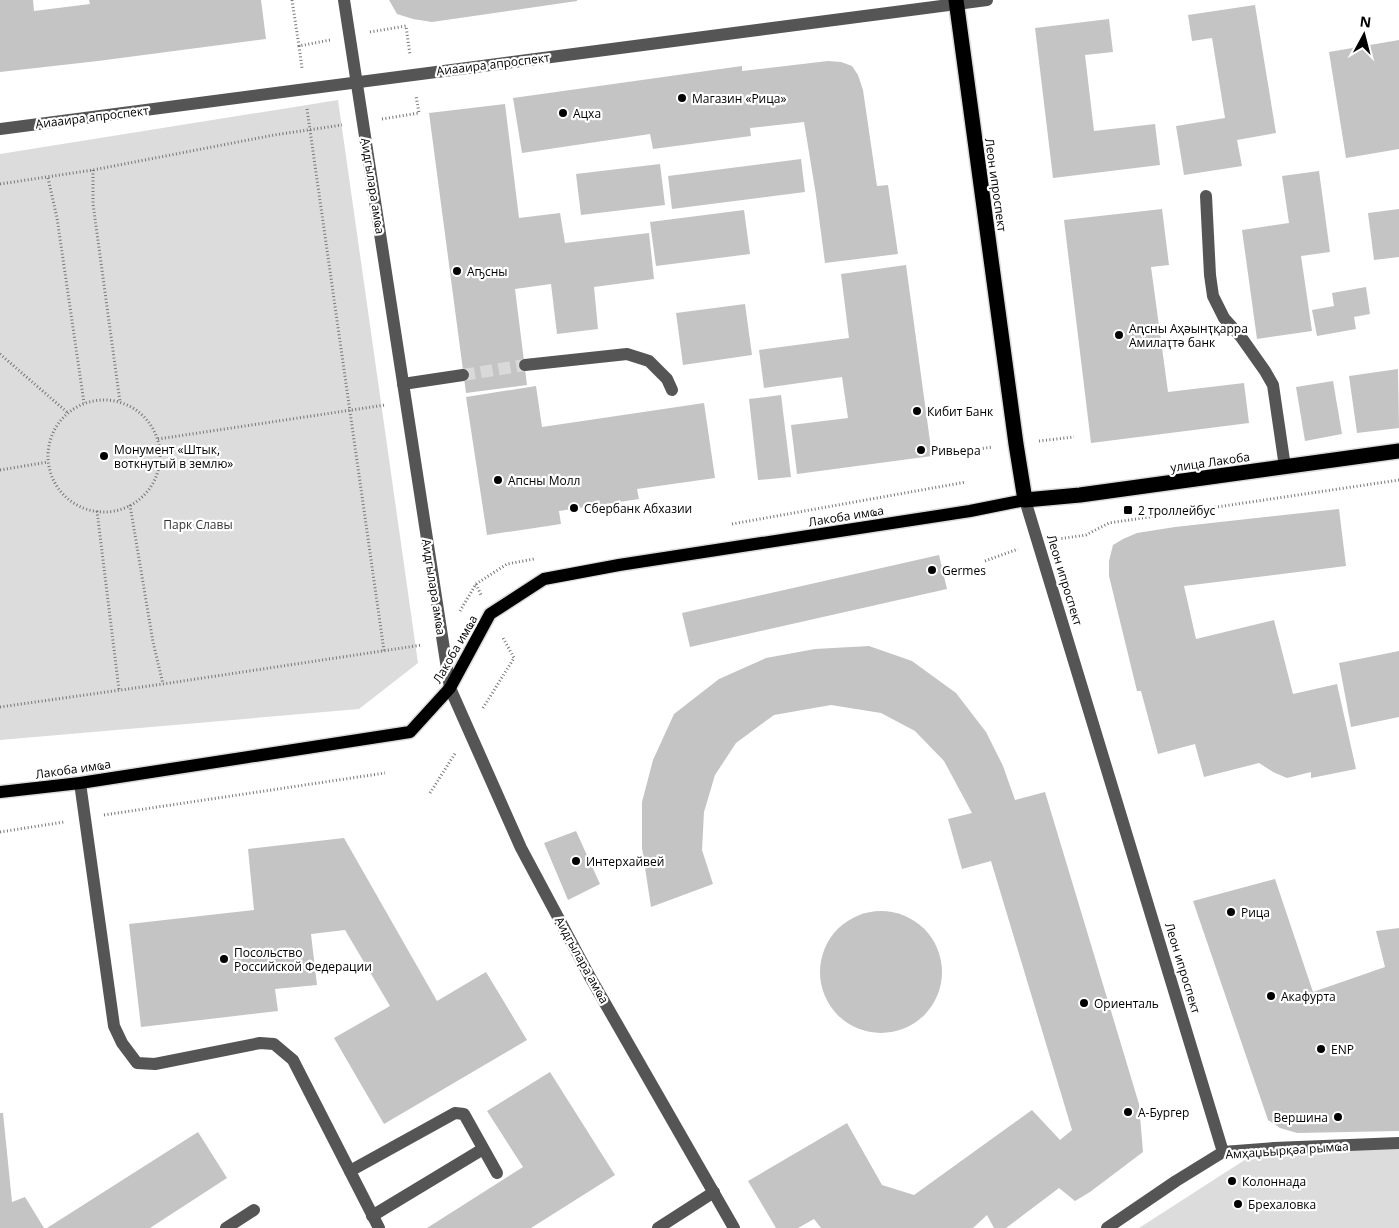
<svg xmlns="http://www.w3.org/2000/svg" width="1399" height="1228" font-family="'Open Sans',sans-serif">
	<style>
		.green { fill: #dcdcdc }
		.building { fill: #c4c4c4 }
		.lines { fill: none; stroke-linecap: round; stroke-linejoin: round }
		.minor-tunnel { stroke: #d9d9d9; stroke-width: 12; stroke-dasharray: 12 6; stroke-linecap: butt }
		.major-casing { stroke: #dbdbdb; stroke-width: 15 }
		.highway-casing { stroke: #dbdbdb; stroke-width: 18 }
		.path { stroke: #777; stroke-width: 3; stroke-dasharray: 1 2.5; stroke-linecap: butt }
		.minor { stroke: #555; stroke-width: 12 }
		.major { stroke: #000; stroke-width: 12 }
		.highway { stroke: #000; stroke-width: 15 }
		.poi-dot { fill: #000; stroke: #fff; stroke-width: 2 }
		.labels { text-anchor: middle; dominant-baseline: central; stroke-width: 4.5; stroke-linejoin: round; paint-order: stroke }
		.street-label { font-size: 12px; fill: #000; stroke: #fff }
		.poi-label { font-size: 12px; fill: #000; stroke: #fff; text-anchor: start }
		.park-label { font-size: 12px; fill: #333; stroke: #fff }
	</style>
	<rect width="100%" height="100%" fill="#fff"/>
	<!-- green -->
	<g class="green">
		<polygon points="338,100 418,663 359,709 0,740 0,154"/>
		<polygon points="1399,1149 1399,1228 1139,1228 1257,1152"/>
	</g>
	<!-- building -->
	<g class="building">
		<polygon points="0,0 33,0 34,11 90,4 89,0 261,0 266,39 98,61 0,72"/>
		<polygon points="389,0 577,0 577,1 432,22 413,19 397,14"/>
		<polygon points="1255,5 1276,133 1237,140 1242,166 1184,175 1176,126 1225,118 1212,38 1192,41 1188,15"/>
		<polygon points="1109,19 1113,52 1085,55 1094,131 1155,124 1160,165 1053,178 1035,28"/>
		<polygon points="1399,40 1399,149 1346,158 1329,52"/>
		<polygon points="828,61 841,62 852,66 858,75 863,90 877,186 888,185 898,254 825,263 816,195 804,122 750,128 751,136 653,149 650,134 522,153 513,98 742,66 742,71"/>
		<polygon points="505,104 519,218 560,213 565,243 649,233 654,279 594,287 598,329 557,334 551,284 515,289 527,385 466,393 429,113"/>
		<polygon points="801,159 805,192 672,209 668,176"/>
		<polygon points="660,164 665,205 581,215 576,174"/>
		<polygon points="1319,171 1330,252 1301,256 1312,331 1257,339 1242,230 1289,223 1282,176"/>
		<polygon points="1162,209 1169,265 1151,267 1168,392 1244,383 1249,423 1091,443 1064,220"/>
		<polygon points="1399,209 1399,257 1374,260 1368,213"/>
		<polygon points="744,210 750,254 656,266 650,222"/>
		<polygon points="906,265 932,456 797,474 791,425 848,418 842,377 764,388 759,350 849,338 841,274"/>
		<polygon points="1366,287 1370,314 1354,317 1356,329 1317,336 1312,310 1334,306 1332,293"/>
		<polygon points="745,304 752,355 683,365 676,313"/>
		<polygon points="1398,369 1399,428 1357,433 1349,376"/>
		<polygon points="1333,381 1342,434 1305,441 1296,387"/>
		<polygon points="536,386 542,427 704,403 715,478 637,489 639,499 559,511 561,524 487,535 466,397"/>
		<polygon points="781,395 791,477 758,480 749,399"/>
		<polygon points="1339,509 1346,566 1184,586 1196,639 1274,620 1293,694 1337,684 1356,769 1311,778 1311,772 1287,778 1273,772 1259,763 1204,777 1195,744 1158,754 1141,691 1137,691 1109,576 1109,561 1113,545 1123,539 1137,533 1175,527"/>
		<polygon points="939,555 947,589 690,647 682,613"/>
		<polygon points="869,646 912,661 956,693 986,732 1003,766 1015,800 1045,792 1139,1104 1143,1152 1090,1192 1075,1201 1059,1188 1006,1228 994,1228 987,1215 973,1228 821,1228 814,1219 798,1228 776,1228 748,1181 847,1123 882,1185 914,1195 1032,1110 1060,1140 1072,1130 991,861 962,869 948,819 972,813 944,761 915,731 881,713 831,705 774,715 736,743 715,775 704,812 702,850 713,884 651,907 642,848 642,802 653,760 674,714 719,679 766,658 815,649"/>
		<polygon points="1399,651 1399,717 1351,727 1339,663"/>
		<polygon points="576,831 600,884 568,900 544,843"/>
		<polygon points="344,838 437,1001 486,972 527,1040 384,1124 334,1038 390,1006 345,930 311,934 317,985 275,989 278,1011 141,1027 129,924 254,910 248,849"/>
		<polygon points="1275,879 1313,992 1385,967 1376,931 1399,928 1399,1131 1297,1133 1280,1128 1268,1120 1193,901"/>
		<circle cx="881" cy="972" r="61"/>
		<polygon points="550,1072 615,1175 531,1228 427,1228 523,1167 487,1111"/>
		<polygon points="0,1113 3,1113 12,1202 25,1197 44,1228 0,1228"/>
		<polygon points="198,1132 227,1178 150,1228 47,1228"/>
	</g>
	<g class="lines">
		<!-- minor-tunnel -->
		<polyline class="minor-tunnel" points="463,375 525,365"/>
		<!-- major casing -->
		<g class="major-casing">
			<polyline id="major" points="0,792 80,783 410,732 450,688 490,614 544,579 619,565 970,511 1025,500"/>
		</g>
		<!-- highway casing -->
		<g class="highway-casing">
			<polyline id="highway" points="956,0 1016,444 1025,500 1080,495 1399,451"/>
		</g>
		<!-- path -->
		<g class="path">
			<polyline points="292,0 299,46 330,40"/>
			<polyline points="370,32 406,26 410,55"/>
			<polyline points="299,46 302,68"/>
			<polyline points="307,109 384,651"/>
			<polyline points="382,119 419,113 416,96"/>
			<polyline points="93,170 93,204 120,402"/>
			<polyline points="48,178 57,218 84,403"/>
			<polyline points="0,184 93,170 274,135 342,125"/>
			<polyline points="0,354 68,413"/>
			<circle cx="104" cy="456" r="56"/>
			<polyline points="158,439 385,405"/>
			<polyline points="1039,441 1074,437"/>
			<polyline points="962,451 993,447"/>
			<polyline points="0,470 48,462"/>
			<polyline points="130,505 153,642 163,684"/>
			<polyline points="97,511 119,690"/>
			<polyline points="732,524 966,482"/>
			<polyline points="1058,539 1086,535 1109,523 1399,480"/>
			<polyline points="985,561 1018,549"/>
			<polyline points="476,584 507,564 534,559"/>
			<polyline points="460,611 476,584 481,595"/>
			<polyline points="0,707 163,684 422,645"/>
			<polyline points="483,708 514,658 502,636"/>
			<polyline points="430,793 456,752"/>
			<polyline points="104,815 385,773"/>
			<polyline points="0,832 64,822"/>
		</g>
		<!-- minor -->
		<g class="minor">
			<polyline points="344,0 450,688 521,848 590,977 734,1228"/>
			<polyline points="0,129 987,0"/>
			<polyline points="1206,196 1210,275 1213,296 1224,318 1241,337 1265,371 1273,385 1285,467"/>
			<polyline points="525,365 627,354 649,361 667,379 672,390"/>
			<polyline points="403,384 463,375"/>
			<polyline points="1025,500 1223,1152"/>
			<polyline points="80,783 114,1026 122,1043 137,1063 155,1064 260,1043 274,1044 293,1060 379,1228"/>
			<polyline points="350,1171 455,1113 464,1114 497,1173"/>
			<polyline points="372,1216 483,1149"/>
			<polyline points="226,1228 254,1210"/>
			<polyline points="658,1228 714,1192"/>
			<polyline points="1107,1228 1176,1181 1223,1152 1274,1148 1399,1143"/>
		</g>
		<!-- major -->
		<use href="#major" class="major"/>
		<!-- highway -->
		<use href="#highway" class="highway"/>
	</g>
	<!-- markers -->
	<g class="poi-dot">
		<circle cx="682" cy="98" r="5"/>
		<circle cx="563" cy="113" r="5"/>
		<circle cx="457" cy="271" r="5"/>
		<circle cx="1119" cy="335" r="5"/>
		<circle cx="917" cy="411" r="5"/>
		<circle cx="921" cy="450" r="5"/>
		<circle cx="104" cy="456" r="5"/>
		<circle cx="498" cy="480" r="5"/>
		<circle cx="574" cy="508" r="5"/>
		<rect x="1123" y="505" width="10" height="10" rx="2.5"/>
		<circle cx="932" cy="570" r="5"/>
		<circle cx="576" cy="861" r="5"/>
		<circle cx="1231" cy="912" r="5"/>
		<circle cx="224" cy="959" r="5"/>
		<circle cx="1271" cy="996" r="5"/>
		<circle cx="1084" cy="1003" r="5"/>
		<circle cx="1321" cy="1049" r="5"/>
		<circle cx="1128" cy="1112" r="5"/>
		<circle cx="1338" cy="1117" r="5"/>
		<circle cx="1232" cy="1181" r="5"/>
		<circle cx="1238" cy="1204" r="5"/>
	</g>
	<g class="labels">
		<!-- street labels -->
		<g class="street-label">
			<text transform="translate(493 64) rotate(-7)">Аиааира апроспект</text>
			<text transform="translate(92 117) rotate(-7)">Аиааира апроспект</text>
			<text transform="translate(996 185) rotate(82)">Леон ипроспект</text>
			<text transform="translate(373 186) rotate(81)">Аидгылара амҩа</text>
			<text transform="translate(1210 462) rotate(-8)">улица Лакоба</text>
			<text transform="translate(846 516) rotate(-9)">Лакоба имҩа</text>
			<text transform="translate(1065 580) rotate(73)">Леон ипроспект</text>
			<text transform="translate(434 587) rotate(81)">Аидгылара амҩа</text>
			<text transform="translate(455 649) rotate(-60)">Лакоба имҩа</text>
			<text transform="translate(73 769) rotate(-8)">Лакоба имҩа</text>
			<text transform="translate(582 960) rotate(61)">Аидгылара амҩа</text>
			<text transform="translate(1183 968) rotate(73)">Леон ипроспект</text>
			<text transform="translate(1287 1150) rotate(-4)">Амҳаџьырқәа рымҩа</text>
		</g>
		<!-- poi labels -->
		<g class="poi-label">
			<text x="692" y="98">Магазин «Рица»</text>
			<text x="573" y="113">Ацха</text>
			<text x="467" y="271">Аҧсны</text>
			<text x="1129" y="328">Аԥсны Аҳәынҭқарра<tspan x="1129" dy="14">Амилаҭтә банк</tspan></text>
			<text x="927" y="411">Кибит Банк</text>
			<text x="114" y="449">Монумент «Штык,<tspan x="114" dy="14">воткнутый в землю»</tspan></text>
			<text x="931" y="450">Ривьера</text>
			<text x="508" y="480">Апсны Молл</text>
			<text x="584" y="508">Сбербанк Абхазии</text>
			<text x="1138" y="510">2 троллейбус</text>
			<text x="942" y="570">Germes</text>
			<text x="586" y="861">Интерхайвей</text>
			<text x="1241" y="912">Рица</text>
			<text x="234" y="952">Посольство<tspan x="234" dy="14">Российской Федерации</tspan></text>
			<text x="1281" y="996">Акафурта</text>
			<text x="1094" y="1003">Ориенталь</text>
			<text x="1331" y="1049">ENP</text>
			<text x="1138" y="1112">А-Бургер</text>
			<text x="1328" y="1117" text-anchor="end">Вершина</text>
			<text x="1242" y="1181">Колоннада</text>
			<text x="1248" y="1204">Брехаловка</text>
		</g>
		<!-- park labels -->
		<g class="park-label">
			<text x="198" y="524">Парк Славы</text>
		</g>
	</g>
	<!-- north arrow -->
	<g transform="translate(1364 35) rotate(7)" stroke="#ffffff" stroke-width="4" paint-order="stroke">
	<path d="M0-4L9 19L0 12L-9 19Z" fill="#000000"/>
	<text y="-8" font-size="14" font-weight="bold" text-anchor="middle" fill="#000000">N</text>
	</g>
</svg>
